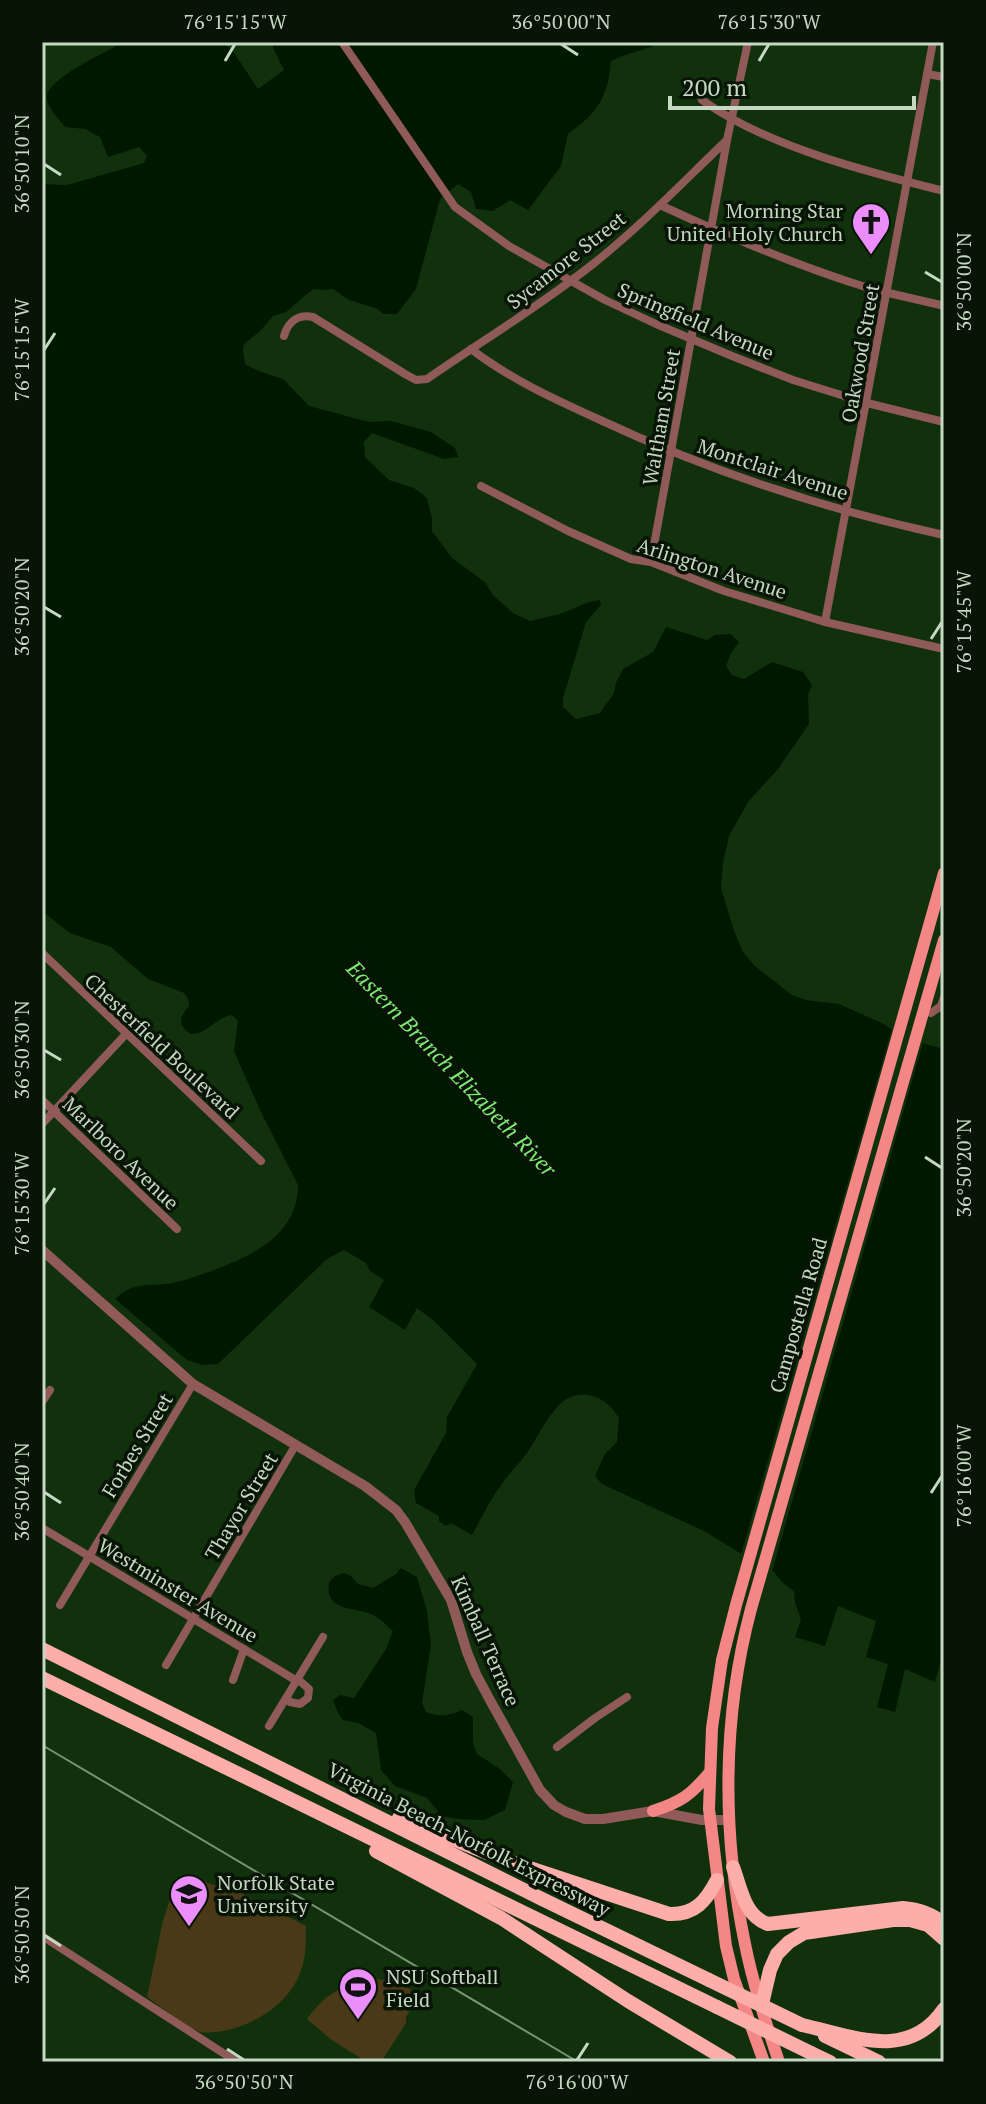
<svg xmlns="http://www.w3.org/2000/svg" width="986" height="2104" font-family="'PT Serif',serif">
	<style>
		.green { fill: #4a3917 }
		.water { fill: #001800 }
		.pier { fill: #11310d }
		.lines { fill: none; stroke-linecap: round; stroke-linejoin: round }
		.minor { stroke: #8f5a58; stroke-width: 8 }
		.tertiary { stroke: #8f5a58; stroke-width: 10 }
		.primary { stroke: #f48786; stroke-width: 12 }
		.motorway { stroke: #fdadaa; stroke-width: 14 }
		.tram { stroke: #799276; stroke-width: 2 }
		.motorway-bridge { stroke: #fdadaa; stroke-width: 14 }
		.ticks { fill: none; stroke: #c5d8c2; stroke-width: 3 }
		.labels { text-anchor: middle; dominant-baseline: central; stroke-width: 7; stroke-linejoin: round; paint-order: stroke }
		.poi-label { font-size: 20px; fill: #c5d8c2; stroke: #081506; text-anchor: start }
		.street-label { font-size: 20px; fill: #c5d8c2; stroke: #081506 }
		.water-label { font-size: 22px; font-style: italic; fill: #7fea73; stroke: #081506 }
		.neatline { fill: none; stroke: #c5d8c2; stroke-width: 3 }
		.ticks-label { font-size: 20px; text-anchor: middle; fill: #c5d8c2 }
	</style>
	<rect width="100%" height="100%" fill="#11310d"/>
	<!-- green -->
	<g class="green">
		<path d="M187,1877L239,1892L306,1926C306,1945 306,1963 297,1980C283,2008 247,2029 216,2032C211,2032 204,2034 198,2031C183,2025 161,2007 147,1997L163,1921L175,1883Z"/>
		<path d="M377,1979L396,1982L419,1994L406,2017V2023L381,2062H367L333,2041L307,2019C327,1992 343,1984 377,1979Z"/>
	</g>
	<!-- water -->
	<g class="water">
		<path d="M124,42H222L233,51L258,89L284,70L273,48V42H662C645,50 628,53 611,61C608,98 597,113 568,134L561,166L528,210L510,200L493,211L476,209L471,192L458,184L440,199L416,289L397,314H383L378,309L349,300L333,289L325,290L313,289L286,312L273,316L260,331L244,344L243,350L245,364L256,370L283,379L309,406L369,422L391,421L431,432L455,448L458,457L444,459L372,433L364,442L365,457L389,480L414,488L427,498L432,518V531L452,558L485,582L493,595L513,613L530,621L560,614L589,602L600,600L601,605L586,622L563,698V707L576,719L600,713L614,693L616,683L623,669L653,652L666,627L707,640L715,635L731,634L739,642L731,653L726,666L732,675L744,679L772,662L803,672L812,685L808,694L809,724L778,769L748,802L729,836L723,863L721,888L734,931L743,952L755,966L792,995L806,1000L839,1004L884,1024L903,1038L944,1049V1648L935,1682L905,1669L895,1712L877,1707L888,1664L866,1657L876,1621L838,1606L825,1646L795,1637L801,1619L795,1603L794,1591L784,1584L774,1572L738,1552L706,1532L602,1484L595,1476L605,1454L617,1442L619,1418C606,1395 579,1385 558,1406C546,1419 537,1438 527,1453C520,1463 511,1471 504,1481C491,1498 482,1517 472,1535L451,1523L446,1526L439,1521V1516L416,1503L414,1490L446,1433L447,1417L477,1364L434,1321L417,1308L405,1330L369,1307L384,1280L370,1271L366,1263L344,1250L327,1259L218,1364L203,1365L187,1360L115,1299C134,1281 149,1287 172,1283C187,1280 200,1275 214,1270C254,1255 298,1234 298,1185L261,1112L234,1051L238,1021L232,1015C216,1017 208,1034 191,1034C177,1025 179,1018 189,1006L188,998L184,993L148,979L111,947L70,933L42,911V184L67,185L144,163L147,156L139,147L108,157L100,137L85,129L65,127C59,119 45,106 47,95C51,77 108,51 124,42Z"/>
		<path d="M401,1568L417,1577L427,1611L431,1644L422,1703L426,1712C439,1717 449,1716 462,1710L473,1717V1743L477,1754L500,1769L513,1782L505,1810L484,1820L458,1819L442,1816L427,1798L395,1786L381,1770L376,1733L358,1723L343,1720L338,1713L333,1700L340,1695L354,1698L386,1649L393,1631C386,1625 379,1617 371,1614C352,1607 324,1611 329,1582L335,1576L344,1573L351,1576L358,1584L373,1588L396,1574Z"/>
	</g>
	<!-- pier -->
	<polygon class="pier" points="893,1025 905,1035 924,1039 771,1575 740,1558"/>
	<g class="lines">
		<!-- minor -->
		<g class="minor">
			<polyline points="342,42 455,207 509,246 605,300 656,324 732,356 793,380 867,403 944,422"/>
			<polyline points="927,74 944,77"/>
			<path d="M702,100C766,146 867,172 944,191"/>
			<path d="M660,205C729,237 799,267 872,289C896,295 920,300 944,306"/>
			<path d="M284,336C288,322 298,314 313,317L405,374L416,380L427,379C482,341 540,306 593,264C641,226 683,182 727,140"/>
			<path d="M471,349C510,379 554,399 598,419C709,471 824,509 944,535"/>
			<polyline points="481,486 568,531 631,559 651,562 724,591 825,622 944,649"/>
			<polyline points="651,562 727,140 748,42"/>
			<polyline points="825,622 933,42"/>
			<polyline points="42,953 261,1161"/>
			<polyline points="931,1013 941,1006 944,997"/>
			<polyline points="42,1100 177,1229"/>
			<polyline points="42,1124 126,1034"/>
			<polyline points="42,1402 50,1390"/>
			<polyline points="42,1528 297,1681 301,1682 309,1689 308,1698 300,1704 290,1702 287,1698"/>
			<polyline points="60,1605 193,1384"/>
			<polyline points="166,1665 295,1446"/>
			<polyline points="233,1680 244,1649"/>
			<polyline points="269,1726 323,1637"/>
			<polyline points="557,1747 595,1718 627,1697"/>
			<polyline points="42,1936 237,2062"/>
		</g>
		<!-- tertiary -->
		<polyline class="tertiary" points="42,1250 193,1384 365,1486 396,1510 405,1522 451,1600 467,1652 476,1674 491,1702 540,1790 554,1805 566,1812 585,1819 603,1819 653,1811 702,1820 729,1820"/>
		<!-- primary -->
		<g class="primary">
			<path d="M653,1811C681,1802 691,1795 710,1772"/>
			<polyline points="764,2062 734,1979 726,1946 709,1809 712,1728 722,1660 736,1605 944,873"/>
			<path d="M779,2062C766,2023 753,1984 745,1944C722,1833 722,1718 751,1609L944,940"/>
		</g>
		<!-- motorway -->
		<g class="motorway">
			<polyline points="42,1649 542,1899 709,1980"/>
			<polyline points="42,1678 717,2007"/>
			<path d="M399,1818L505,1860L669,1914C695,1915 706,1901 717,1880"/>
			<polyline points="376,1851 501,1918 628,2001 730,2062"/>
			<path d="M733,1867C741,1888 744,1916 768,1924L903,1908C919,1909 932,1914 944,1924"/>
			<polyline points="762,2004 770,1970 777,1954 789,1942 804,1933 893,1920 910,1920 928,1925 944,1939"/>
			<path d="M802,2025C853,2036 908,2062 944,2009"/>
			<polyline points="825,2036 879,2062"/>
			<polyline points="811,2053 830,2062"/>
		</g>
		<!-- tram -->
		<polyline class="tram" points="42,1745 578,2062"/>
		<!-- motorway-bridge -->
		<g class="motorway-bridge">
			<polyline points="709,1980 802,2025"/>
			<polyline points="717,2007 811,2053"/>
		</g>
	</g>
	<!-- ticks -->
	<path class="ticks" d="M561,44L578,55M225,61L235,44M759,61L769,44M44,164L61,175M925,272L942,282M44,350L55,333M44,607L61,617M931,639L942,622M44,1050L61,1060M925,1157L942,1168M44,1204L55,1188M44,1492L61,1503M931,1493L942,1476M44,1935L61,1946M227,2049L244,2060M577,2060L588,2043"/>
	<!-- icons -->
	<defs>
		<g id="church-pin" transform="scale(2)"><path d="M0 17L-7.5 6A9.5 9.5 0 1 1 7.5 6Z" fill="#eb8dfb" stroke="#081506"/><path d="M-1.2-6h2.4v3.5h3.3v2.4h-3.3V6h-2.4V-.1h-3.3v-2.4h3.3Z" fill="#111"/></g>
		<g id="university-pin" transform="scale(2)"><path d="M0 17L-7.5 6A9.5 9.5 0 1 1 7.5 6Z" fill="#eb8dfb" stroke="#081506"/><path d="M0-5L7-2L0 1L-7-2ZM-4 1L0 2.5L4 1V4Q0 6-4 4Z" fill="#111"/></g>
		<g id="stadium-pin" transform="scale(2)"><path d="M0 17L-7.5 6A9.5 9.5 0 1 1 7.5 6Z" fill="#eb8dfb" stroke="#081506"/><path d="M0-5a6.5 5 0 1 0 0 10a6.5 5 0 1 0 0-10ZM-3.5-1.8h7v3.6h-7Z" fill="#111"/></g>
	</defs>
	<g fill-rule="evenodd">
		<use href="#church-pin" x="871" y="222"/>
		<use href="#university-pin" x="189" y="1894"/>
		<use href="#stadium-pin" x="358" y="1987"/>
	</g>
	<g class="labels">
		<!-- poi labels -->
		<g class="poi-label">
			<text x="843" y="210" text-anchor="end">Morning Star<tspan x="843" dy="23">United Holy Church</tspan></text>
			<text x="217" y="1882">Norfolk State<tspan x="217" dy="23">University</tspan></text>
			<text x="386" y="1976">NSU Softball<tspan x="386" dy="23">Field</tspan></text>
		</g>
		<!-- street labels -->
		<g class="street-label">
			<text transform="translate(566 260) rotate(-38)">Sycamore Street</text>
			<text transform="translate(696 321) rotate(23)">Springfield Avenue</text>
			<text transform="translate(860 353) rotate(-80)">Oakwood Street</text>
			<text transform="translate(661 417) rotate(-80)">Waltham Street</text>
			<text transform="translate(773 469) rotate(18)">Montclair Avenue</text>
			<text transform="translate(712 568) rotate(18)">Arlington Avenue</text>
			<text transform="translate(162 1046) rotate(43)">Chesterfield Boulevard</text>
			<text transform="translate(121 1153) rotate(44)">Marlboro Avenue</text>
			<text transform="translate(798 1315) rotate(-74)">Campostella Road</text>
			<text transform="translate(137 1445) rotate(-59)">Forbes Street</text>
			<text transform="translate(241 1506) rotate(-59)">Thayor Street</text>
			<text transform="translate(178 1590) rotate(31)">Westminster Avenue</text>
			<text transform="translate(486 1641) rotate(66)">Kimball Terrace</text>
			<text transform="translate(469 1839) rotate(27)">Virginia Beach-Norfolk Expressway</text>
		</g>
		<!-- water labels -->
		<g class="water-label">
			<text transform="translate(452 1068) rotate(46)">Eastern Branch Elizabeth River</text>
		</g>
	</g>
	<!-- border -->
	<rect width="986" height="2104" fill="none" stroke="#081506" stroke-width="88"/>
	<!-- scale -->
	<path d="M670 96v12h244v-12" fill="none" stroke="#c5d8c2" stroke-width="4"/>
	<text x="682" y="96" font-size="24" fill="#c5d8c2" stroke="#081506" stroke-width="6" paint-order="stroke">200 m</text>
	<rect x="44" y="44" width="898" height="2016" class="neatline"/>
	<g class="ticks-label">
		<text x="235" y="29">76°15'15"W</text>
		<text x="561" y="29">36°50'00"N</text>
		<text x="769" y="29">76°15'30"W</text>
		<text transform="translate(22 164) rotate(-90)" y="7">36°50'10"N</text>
		<text transform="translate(964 282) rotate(-90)" y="7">36°50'00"N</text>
		<text transform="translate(22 350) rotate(-90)" y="7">76°15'15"W</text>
		<text transform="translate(22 607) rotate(-90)" y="7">36°50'20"N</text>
		<text transform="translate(964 622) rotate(-90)" y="7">76°15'45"W</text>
		<text transform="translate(22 1050) rotate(-90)" y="7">36°50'30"N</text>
		<text transform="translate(964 1168) rotate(-90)" y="7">36°50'20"N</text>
		<text transform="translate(22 1204) rotate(-90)" y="7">76°15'30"W</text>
		<text transform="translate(964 1476) rotate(-90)" y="7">76°16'00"W</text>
		<text transform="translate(22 1492) rotate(-90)" y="7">36°50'40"N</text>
		<text transform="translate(22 1935) rotate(-90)" y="7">36°50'50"N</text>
		<text x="244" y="2089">36°50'50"N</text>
		<text x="577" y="2089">76°16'00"W</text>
	</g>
</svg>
